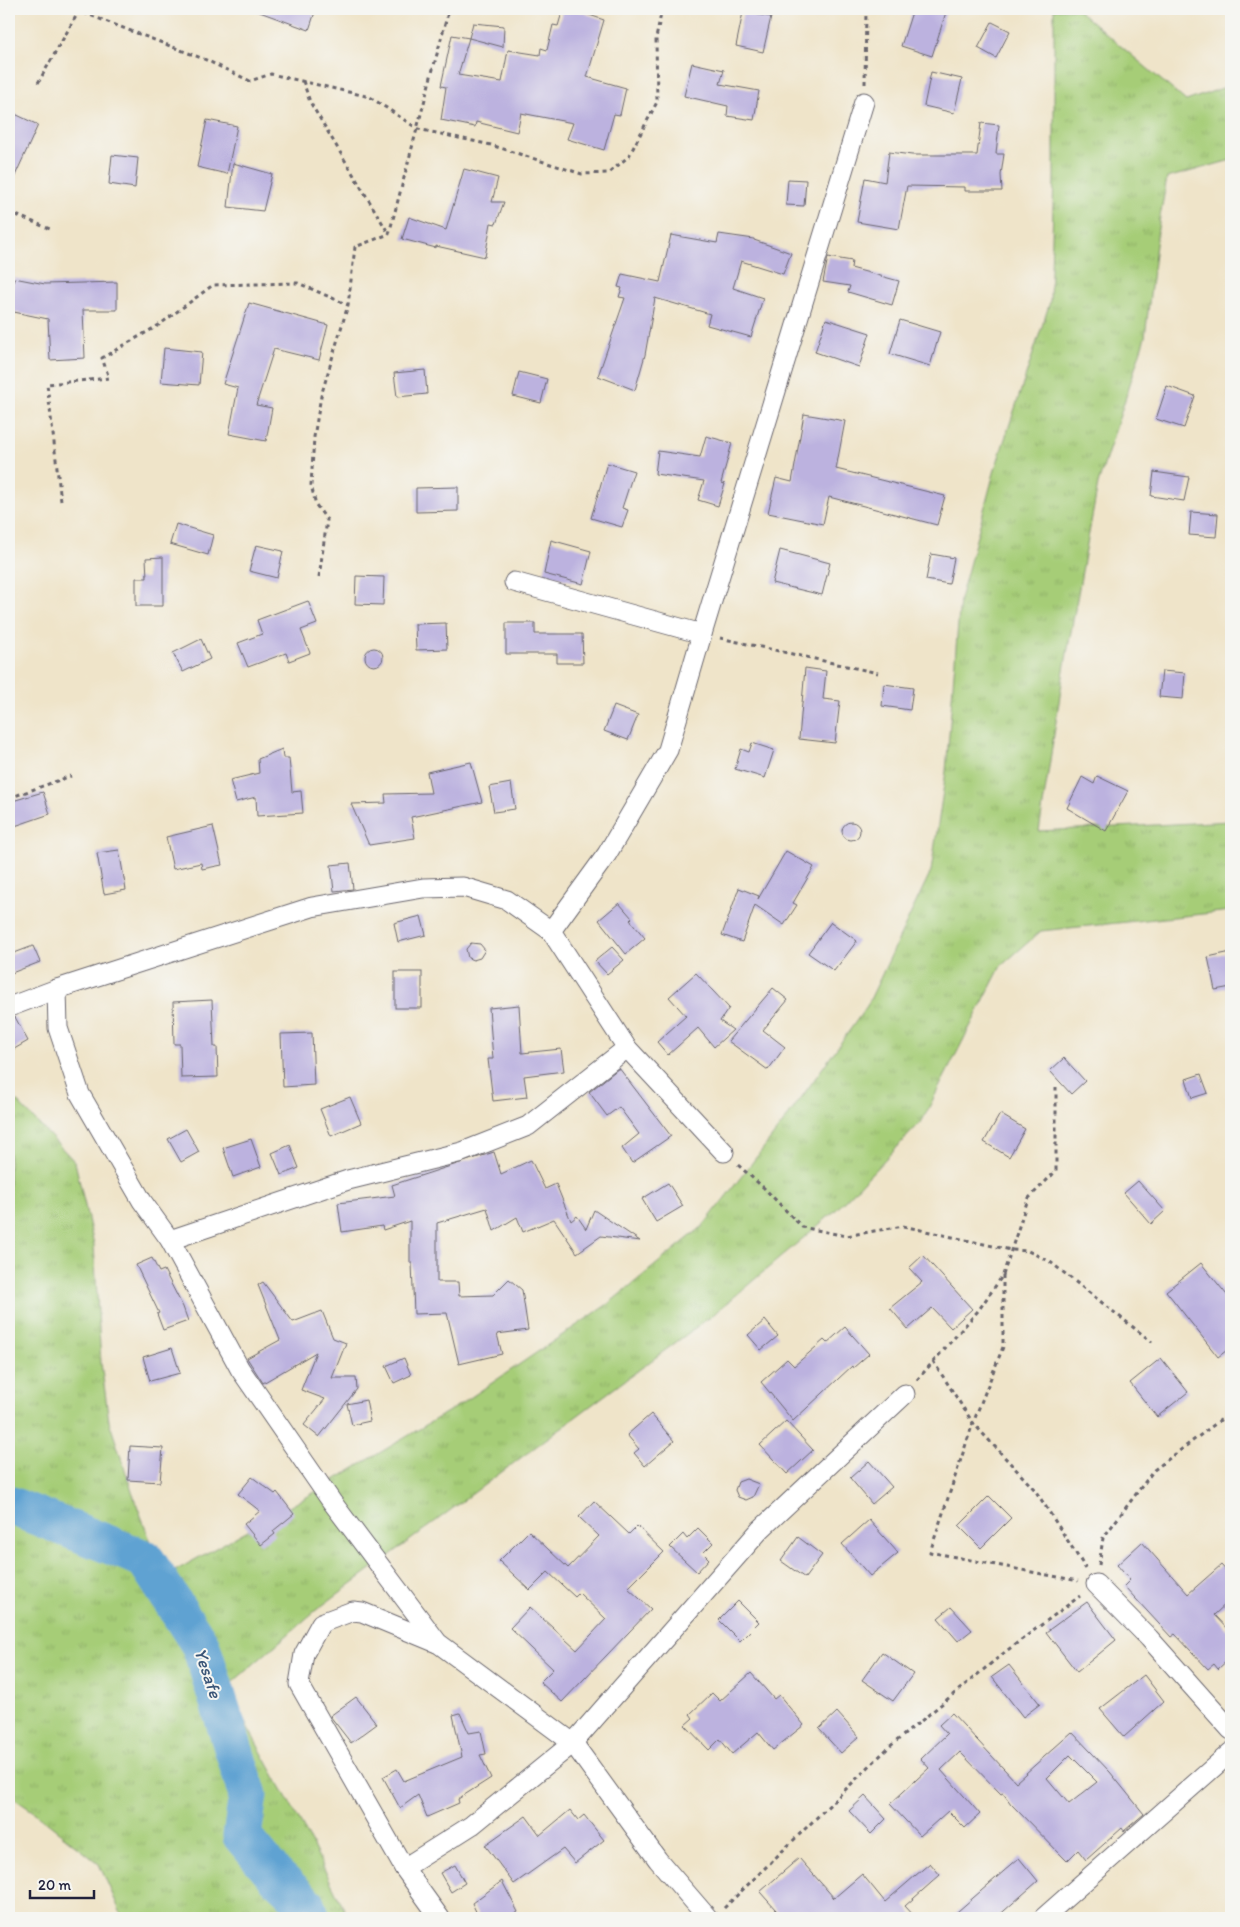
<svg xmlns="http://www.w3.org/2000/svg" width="1240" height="1927" font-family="Itim,sans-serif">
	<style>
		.grass { fill: url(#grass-tufts); stroke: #647859 }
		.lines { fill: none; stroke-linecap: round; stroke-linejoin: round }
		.river { stroke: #5ea2d2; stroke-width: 39 }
		.building { fill: #bcb2df; fill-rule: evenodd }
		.minor-casing { stroke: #6a666d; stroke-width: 21 }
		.path { stroke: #6a666d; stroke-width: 3; stroke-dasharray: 4 4; stroke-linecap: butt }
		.minor { stroke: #fff; stroke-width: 19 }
		.labels { text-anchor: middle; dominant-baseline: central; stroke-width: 4; stroke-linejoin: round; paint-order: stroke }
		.water-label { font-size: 18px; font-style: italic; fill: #3a5577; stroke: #f6f6f2 }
	</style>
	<defs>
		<pattern id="grass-tufts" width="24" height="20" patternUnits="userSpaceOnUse" patternTransform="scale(1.25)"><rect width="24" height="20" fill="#a6cd77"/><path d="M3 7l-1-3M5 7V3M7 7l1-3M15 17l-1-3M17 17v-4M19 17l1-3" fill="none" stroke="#8fb068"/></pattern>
	</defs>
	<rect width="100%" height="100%" fill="#f6f6f2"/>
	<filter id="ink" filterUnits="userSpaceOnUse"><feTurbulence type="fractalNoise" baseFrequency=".02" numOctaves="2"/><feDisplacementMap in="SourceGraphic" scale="10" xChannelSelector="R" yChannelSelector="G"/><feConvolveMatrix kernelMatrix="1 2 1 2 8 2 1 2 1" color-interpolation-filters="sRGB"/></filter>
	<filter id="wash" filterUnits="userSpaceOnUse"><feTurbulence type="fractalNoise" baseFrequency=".0096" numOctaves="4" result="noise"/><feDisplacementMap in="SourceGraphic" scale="20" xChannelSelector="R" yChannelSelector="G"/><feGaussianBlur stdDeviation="1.12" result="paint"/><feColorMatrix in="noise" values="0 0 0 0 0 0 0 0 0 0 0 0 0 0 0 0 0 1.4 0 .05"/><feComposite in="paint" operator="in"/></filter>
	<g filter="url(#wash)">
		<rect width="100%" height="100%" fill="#efe4c9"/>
		<!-- grass -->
		<polygon class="grass" points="1054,9 1077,9 1186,101 1231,85 1231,160 1167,178 1158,228 1145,337 1098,484 1064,670 1039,831 1231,821 1231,911 1041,931 1001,966 922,1121 835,1211 714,1314 315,1611 226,1688 308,1836 347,1915 351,1918 123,1918 99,1864 31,1810 9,1795 9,1093 75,1162 94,1245 101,1363 109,1421 135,1500 164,1577 305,1498 464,1402 608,1304 703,1226 786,1119 867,1006 931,871 946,771 960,599 995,469 1050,302 1054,176"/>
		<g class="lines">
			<!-- river -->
			<polyline class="river" points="9,1505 145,1559 201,1646 248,1795 242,1836 275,1875 306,1904 311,1918"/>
		</g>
		<g id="blocks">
			<!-- building -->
			<g class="building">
				<polygon points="257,9 316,9 309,30 257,11"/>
				<polygon points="563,9 572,9 604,20 587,77 626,88 620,115 614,114 604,150 567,139 573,123 521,113 517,132 476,122 475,127 441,120 446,87 441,86 452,35 469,38 458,75 502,82 508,50 540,55 541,48 547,50 553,25 558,26"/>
				<polygon points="913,9 947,9 932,56 901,46"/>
				<polygon points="743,12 771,17 763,52 736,46"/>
				<polygon points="992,22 1010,31 996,58 978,48"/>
				<polygon points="473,23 504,26 503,47 469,38"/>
				<polygon points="692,63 724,70 720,84 759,91 754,120 727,116 728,106 684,96"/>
				<polygon points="931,72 962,79 954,113 924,106"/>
				<polygon points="15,114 38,125 9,189 9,128"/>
				<polygon points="207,120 237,126 227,174 197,167"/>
				<polygon points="981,123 999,125 996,154 1004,154 1001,175 1002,191 965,191 965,187 907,186 899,229 857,222 865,178 885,182 889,152 912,155 977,155"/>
				<polygon points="112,155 138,158 135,188 109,184"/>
				<polygon points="233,163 272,174 263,211 228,207"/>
				<polygon points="464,169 498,178 492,202 504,202 496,224 491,223 485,257 436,246 436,248 402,239 409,217 446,230"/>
				<polygon points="788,179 806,180 804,206 786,205"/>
				<polygon points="719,234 754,239 754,240 791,253 783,274 741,261 733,288 763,298 751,337 707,325 710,314 655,298 645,355 635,390 598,376 625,298 619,297 622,288 618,287 622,274 660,282 671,235 717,243"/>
				<polygon points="828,257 852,261 851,268 899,281 892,305 848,292 850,286 823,282"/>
				<polygon points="14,278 45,284 117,282 117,310 83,310 85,358 50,360 48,319 9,311"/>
				<polygon points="249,303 328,325 319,360 274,349 256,405 272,408 266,441 229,434 238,388 223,384"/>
				<polygon points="826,319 870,333 859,367 815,352"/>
				<polygon points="900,320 940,332 930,366 890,354"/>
				<polygon points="164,348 202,352 199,385 161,382"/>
				<polygon points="425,370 427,394 397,397 394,373"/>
				<polygon points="519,372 547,379 541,403 513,396"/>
				<polygon points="1167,386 1195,396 1184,428 1156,419"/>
				<polygon points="804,414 845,421 836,469 945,496 937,525 829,497 823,524 768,513 776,478 792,482"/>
				<polygon points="706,436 732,443 721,483 725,484 718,506 698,500 704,481 655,474 658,451 700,457"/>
				<polygon points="607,463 634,471 622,508 628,510 622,527 591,518"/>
				<polygon points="1154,472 1189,477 1184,501 1151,496"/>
				<polygon points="458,487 458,511 416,512 416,488"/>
				<polygon points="1191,512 1218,514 1216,537 1189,535"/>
				<polygon points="176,524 213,535 208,555 170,544"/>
				<polygon points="551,540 591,551 583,584 544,574"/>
				<polygon points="256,545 283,551 277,578 249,571"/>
				<polygon points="780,550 830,563 822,595 772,583"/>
				<polygon points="931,554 954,558 949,584 926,580"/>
				<polygon points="163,557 163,606 136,606 136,578 147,578 146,558"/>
				<polygon points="356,576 384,577 383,605 355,604"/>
				<polygon points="308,601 317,624 301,630 310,653 289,661 286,653 248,667 238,643 262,634 257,620"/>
				<polygon points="446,623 447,649 416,650 415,624"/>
				<polygon points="506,623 535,623 535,634 582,634 583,663 557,663 557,654 506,654"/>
				<polygon points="201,639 210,659 183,672 173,653"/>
				<circle cx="374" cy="657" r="9"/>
				<polygon points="805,668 826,671 823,699 840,701 835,743 799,739"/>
				<polygon points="1162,671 1185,673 1183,699 1159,697"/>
				<polygon points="884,684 913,688 910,710 882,706"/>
				<polygon points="614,706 638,715 628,740 604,731"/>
				<polygon points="752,743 774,750 765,778 735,769 741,749 749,752"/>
				<polygon points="282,749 283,758 289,758 292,792 301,791 303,813 257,816 256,797 236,802 230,780 259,773 258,759"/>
				<polygon points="471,762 482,802 411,817 415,838 369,845 351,804 386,803 385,794 431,793 427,772"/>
				<polygon points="1097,776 1128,791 1106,831 1067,808 1082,777 1094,784"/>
				<polygon points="511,783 515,809 494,812 489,787"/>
				<polygon points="43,792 50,814 9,828 9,802"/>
				<circle cx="851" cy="831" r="9"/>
				<polygon points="213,826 222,865 202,869 201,863 173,869 166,837"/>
				<polygon points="119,850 126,890 104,894 97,853"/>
				<polygon points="786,851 814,867 793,903 797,905 784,925 755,905 742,942 722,935 739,888 759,896 758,899"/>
				<polygon points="350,863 353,889 334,891 331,865"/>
				<polygon points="619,903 632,918 630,920 645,938 626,954 599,920"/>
				<polygon points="421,916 426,935 398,942 394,923"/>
				<polygon points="831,922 857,941 834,971 808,953"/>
				<polygon points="471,943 480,944 485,950 480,958 473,960 468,958 466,949"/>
				<polygon points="33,946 40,962 9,974 9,955"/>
				<polygon points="612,947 624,960 607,974 595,961"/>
				<polygon points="1231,952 1231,987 1215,990 1208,957"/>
				<rect x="395" y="972" width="27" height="36"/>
				<polygon points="696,973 729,1008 720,1021 733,1030 714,1047 698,1028 668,1055 657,1042 686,1016 669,997"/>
				<polygon points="773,988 788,1000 763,1030 785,1047 768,1070 728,1041"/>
				<polygon points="212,1000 214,1047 217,1047 218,1077 181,1078 180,1044 174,1044 173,1002"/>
				<polygon points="519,1005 522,1053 561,1049 564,1071 524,1076 527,1097 493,1101 488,1059 493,1059 489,1008"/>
				<polygon points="15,1017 28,1041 9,1052 9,1018"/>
				<polygon points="312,1033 314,1085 283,1087 281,1034"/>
				<polygon points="1064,1058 1085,1081 1071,1094 1050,1071"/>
				<polygon points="619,1068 671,1136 632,1163 622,1148 639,1134 619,1107 607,1116 589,1092"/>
				<polygon points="1201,1074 1208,1093 1192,1098 1186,1079"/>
				<polygon points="350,1097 361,1123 331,1136 320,1109"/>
				<polygon points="1000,1114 1025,1129 1009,1157 984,1142"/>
				<polygon points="186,1129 199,1152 181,1162 168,1139"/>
				<polygon points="251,1139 261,1167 233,1177 223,1148"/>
				<polygon points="290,1145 299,1168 281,1175 272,1153"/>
				<polygon points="494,1152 501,1174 531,1160 545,1189 556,1184 571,1221 577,1216 586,1229 594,1210 640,1241 601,1236 577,1253 554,1219 523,1232 517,1217 494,1231 487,1208 437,1223 437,1282 458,1282 459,1296 493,1295 509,1279 522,1290 528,1330 497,1334 502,1354 459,1364 447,1313 414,1314 412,1263 410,1263 410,1221 383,1230 382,1226 342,1232 338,1203 395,1196 392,1185"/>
				<polygon points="1138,1181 1165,1211 1151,1224 1124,1193"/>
				<polygon points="668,1183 683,1206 656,1222 642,1199"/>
				<polygon points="923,1255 972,1309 951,1328 932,1308 908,1329 890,1308 922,1282 909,1268"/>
				<polygon points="152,1258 159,1272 164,1270 183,1307 188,1321 163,1330 157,1314 159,1313 136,1265"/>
				<polygon points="1201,1263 1231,1300 1231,1347 1218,1357 1166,1291"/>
				<polygon points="263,1282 293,1322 322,1311 333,1338 346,1343 332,1378 356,1378 357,1389 319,1437 304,1425 325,1399 301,1390 316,1352 263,1383 247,1358 280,1340 258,1285"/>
				<polygon points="765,1320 778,1336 761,1350 748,1335"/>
				<polygon points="845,1327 869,1354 853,1368 852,1366 793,1421 761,1382 787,1359 794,1366 824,1340 827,1343"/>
				<polygon points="172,1348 180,1373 150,1381 143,1357"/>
				<polygon points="404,1358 411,1375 394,1383 386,1366"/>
				<polygon points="1161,1358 1188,1392 1157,1417 1130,1383"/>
				<polygon points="366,1400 370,1421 352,1425 347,1404"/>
				<polygon points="651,1414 674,1441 645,1466 634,1453 639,1449 627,1435"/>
				<polygon points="786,1421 813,1450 787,1474 760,1445"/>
				<polygon points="130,1446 163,1448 160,1482 128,1480"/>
				<polygon points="869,1461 892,1487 872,1504 850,1478"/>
				<polygon points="252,1477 275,1494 277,1492 294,1514 273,1531 275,1534 261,1545 244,1524 260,1511 238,1494"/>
				<polygon points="746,1479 759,1484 753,1497 746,1500 738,1497 735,1490 738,1482"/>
				<polygon points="989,1496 1011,1518 981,1548 959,1526"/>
				<polygon points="594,1501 629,1534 637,1526 664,1552 628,1588 651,1609 562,1702 540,1682 553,1669 510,1628 530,1607 577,1650 606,1619 579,1593 575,1597 548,1572 530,1590 499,1561 529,1531 568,1568 599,1536 579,1517"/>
				<polygon points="869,1520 898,1553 870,1576 842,1544"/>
				<polygon points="698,1528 713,1543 703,1553 709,1559 697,1572 670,1547 683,1534 687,1539"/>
				<polygon points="798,1537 822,1555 805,1578 781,1561"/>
				<polygon points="1142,1542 1188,1594 1221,1565 1231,1576 1231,1599 1214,1615 1231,1633 1231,1657 1218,1669 1214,1664 1208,1669 1175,1634 1171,1637 1124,1586 1130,1580 1117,1565"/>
				<polygon points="738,1601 759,1622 740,1641 719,1620"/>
				<polygon points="1087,1602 1116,1640 1077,1672 1046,1632"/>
				<polygon points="951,1607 972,1630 958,1641 938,1618"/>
				<polygon points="882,1652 913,1674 893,1701 862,1680"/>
				<polygon points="1009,1665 1040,1704 1023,1717 992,1677"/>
				<polygon points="751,1673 774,1699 779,1695 804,1725 773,1750 758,1732 732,1754 720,1739 709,1750 685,1725 693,1718 690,1714 712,1693 720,1701"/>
				<polygon points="1144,1675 1164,1701 1124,1737 1100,1709"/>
				<polygon points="356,1697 377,1724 351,1743 330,1716"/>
				<polygon points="837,1712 859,1737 841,1753 819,1729"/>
				<polygon points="460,1713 469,1733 481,1731 486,1754 480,1755 491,1778 458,1799 459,1803 427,1817 418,1795 400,1808 383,1777 397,1769 404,1781 462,1757 453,1715"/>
				<path d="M952,1713L1016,1782L1072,1732L1110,1772L1144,1814L1124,1831L1122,1828L1086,1860L1078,1850L1067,1861L1011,1804L1003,1793L1001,1794L960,1752L941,1770L980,1814L965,1828L948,1811L920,1836L890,1804L929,1768L921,1759L947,1734L939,1725ZM1070,1755L1097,1782L1069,1804L1047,1778Z"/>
				<polygon points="865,1796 886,1819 871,1834 849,1811"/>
				<polygon points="570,1810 578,1820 584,1815 604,1840 575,1863 563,1849 514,1884 485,1845 526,1816 540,1835"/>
				<polygon points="799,1858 834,1898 862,1874 885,1902 930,1863 940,1875 905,1906 916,1918 783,1918 760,1892"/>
				<polygon points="1019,1858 1038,1881 996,1918 950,1918"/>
				<polygon points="455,1865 465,1883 451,1892 440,1873"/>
				<polygon points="502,1881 518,1912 508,1918 479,1918 472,1903"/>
			</g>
		</g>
	</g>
	<g filter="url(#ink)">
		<use href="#blocks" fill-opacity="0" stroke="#6a666d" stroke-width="1"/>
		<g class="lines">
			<!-- minor casing -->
			<g class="minor-casing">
				<g id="minor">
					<polyline points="514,582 702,634"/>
					<polyline points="551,931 607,854 668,750 702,634 864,102"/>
					<polyline points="57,989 58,1028 80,1094 142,1201 170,1240 240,1369 332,1502 438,1643 573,1743 658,1860 708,1918"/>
					<polyline points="9,1007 57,989 312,907 423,888 463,887 507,900 551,931 627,1048 724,1152"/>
					<polyline points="170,1240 348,1180 462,1152 528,1126 627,1048"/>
					<polyline points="1096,1584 1149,1638 1231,1730"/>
					<polyline points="437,1643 362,1612 353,1611 321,1623 304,1654 299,1684 404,1868 440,1918"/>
					<polyline points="404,1868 472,1825 573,1743 760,1530 905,1394"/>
					<polyline points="1043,1918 1231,1752"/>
				</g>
			</g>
			<!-- path -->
			<g class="path">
				<polyline points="303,81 310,102 389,234"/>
				<polyline points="38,83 79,11 204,59 250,81 271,74 370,97 418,129 491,145 582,174 609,173 629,156 657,102 656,38 662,9"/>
				<polyline points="865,84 866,9"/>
				<polyline points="9,212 50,229"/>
				<polyline points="61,501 47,384 109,378 102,358 159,325 213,285 298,283 348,305"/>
				<polyline points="319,577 327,520 316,505 311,485 314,437 321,396 348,305 355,247 389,234 449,9"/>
				<polyline points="720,638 878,673"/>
				<polyline points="9,798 71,776"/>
				<polyline points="738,1165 764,1188 802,1227 846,1236 903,1226 1011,1250 1028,1251 1049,1261 1152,1342"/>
				<polyline points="1003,1275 1003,1347 973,1423 930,1552 1078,1581"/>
				<polyline points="933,1361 973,1423 1035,1490 1086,1569"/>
				<polyline points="917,1380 978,1311 1003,1275 1028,1199 1056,1171 1056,1087"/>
				<polyline points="1099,1565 1103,1538 1154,1470 1231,1412"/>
				<polyline points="724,1908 888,1748 1005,1652 1080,1596"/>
			</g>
			<!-- minor -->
			<use href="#minor" class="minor"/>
		</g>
	</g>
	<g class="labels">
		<!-- water labels -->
		<g class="water-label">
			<text transform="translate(208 1673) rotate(71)">Yesafe</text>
		</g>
	</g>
	<!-- margin -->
	<rect width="1240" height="1927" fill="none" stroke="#f6f6f2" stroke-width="30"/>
	<!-- scale -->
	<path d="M30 1890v8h64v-8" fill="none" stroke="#22223b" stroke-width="2.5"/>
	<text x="38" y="1890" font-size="15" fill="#22223b" stroke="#f6f6f2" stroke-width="4" paint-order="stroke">20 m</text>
</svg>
